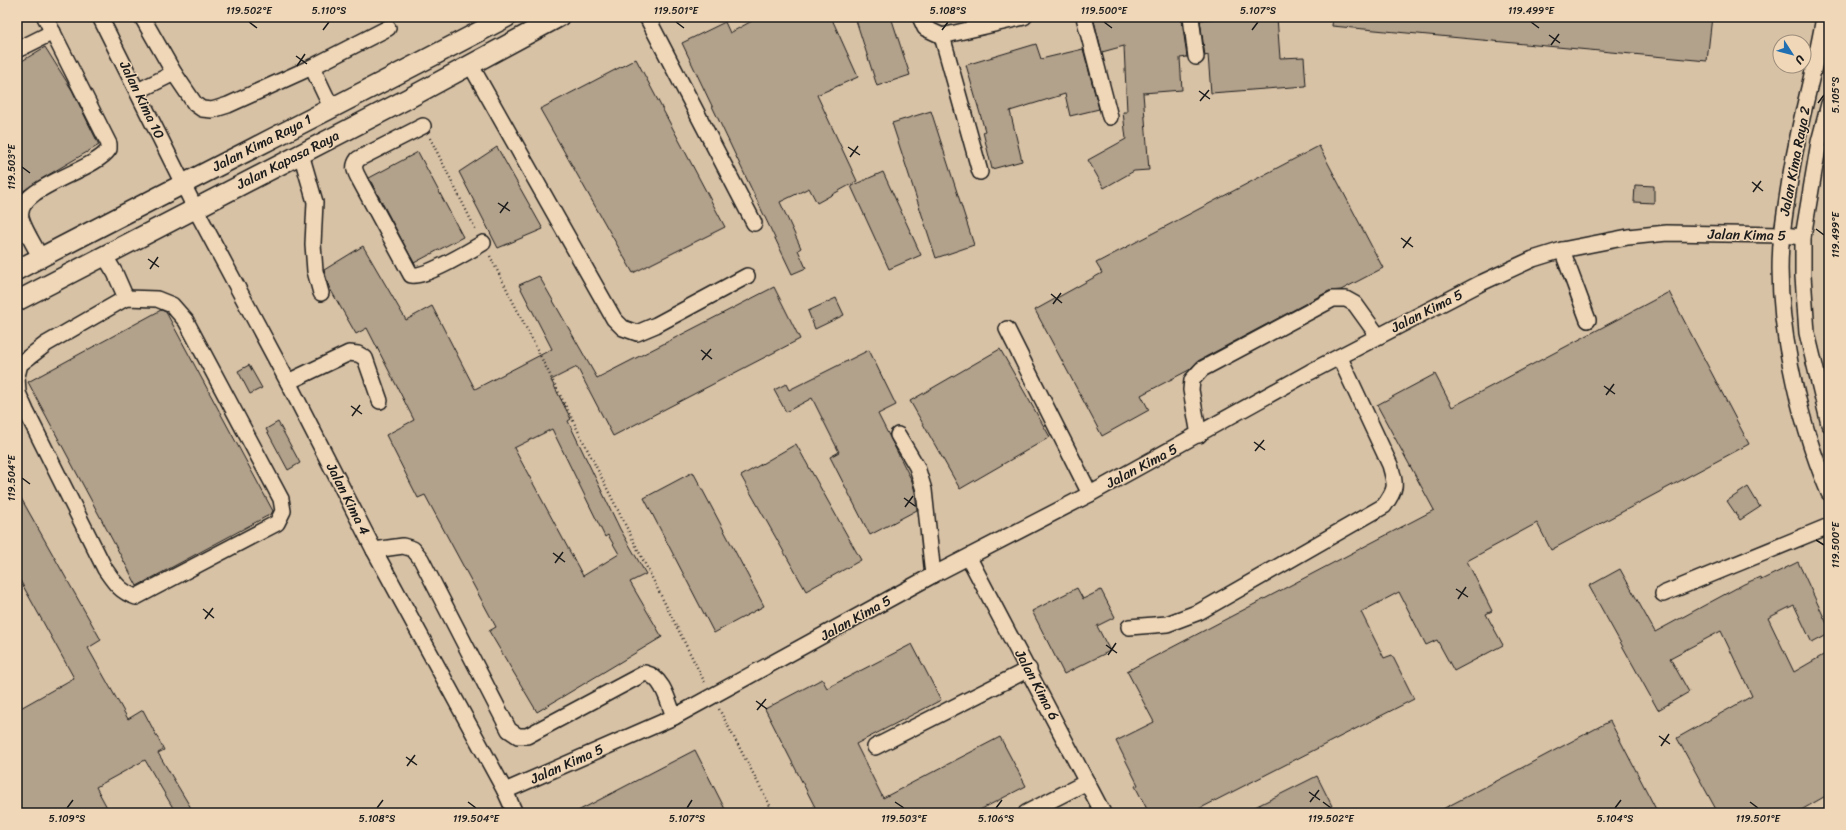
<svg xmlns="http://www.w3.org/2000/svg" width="1846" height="830" font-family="Sriracha,sans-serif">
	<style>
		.built { fill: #d8c2a6; fill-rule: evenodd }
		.building { fill: #b2a18b; stroke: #1c1c1c; fill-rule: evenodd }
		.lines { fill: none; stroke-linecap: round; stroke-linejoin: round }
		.minor-casing { stroke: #1c1c1c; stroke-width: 18 }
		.major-casing { stroke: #1c1c1c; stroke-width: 22 }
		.path { stroke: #1c1c1c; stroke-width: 2.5; stroke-dasharray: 1 3; stroke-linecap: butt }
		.minor { stroke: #f0d7b8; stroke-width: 15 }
		.major { stroke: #f0d7b8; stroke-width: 19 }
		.ticks { fill: none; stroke: #1c1c1c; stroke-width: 1.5 }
		.labels { text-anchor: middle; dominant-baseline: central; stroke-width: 3; stroke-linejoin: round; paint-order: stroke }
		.street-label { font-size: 14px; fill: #1c1c1c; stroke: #f0d7b8 }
		.neatline { fill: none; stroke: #1c1c1c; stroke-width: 1.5 }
		.ticks-label { font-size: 10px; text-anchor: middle; fill: #1c1c1c }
	</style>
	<rect width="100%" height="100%" fill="#e8d0b2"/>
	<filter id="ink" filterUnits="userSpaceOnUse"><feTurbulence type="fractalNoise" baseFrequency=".025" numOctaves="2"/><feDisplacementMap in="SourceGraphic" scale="8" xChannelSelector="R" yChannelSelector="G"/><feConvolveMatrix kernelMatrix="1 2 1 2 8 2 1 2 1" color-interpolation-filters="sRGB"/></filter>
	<g filter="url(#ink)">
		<!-- built -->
		<path class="built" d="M17,17H1829V813H17ZM1780,42H1804V66H1780Z"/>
		<!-- building -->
		<g class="building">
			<polygon points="759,17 831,17 858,77 817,95 857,181 817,203 809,188 780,202 801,248 798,250 806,268 792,274 682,43 725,22 730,33"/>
			<polygon points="855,17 891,17 910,75 877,86"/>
			<polygon points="1093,17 1180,17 1181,21 1182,21 1187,57 1180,58 1182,90 1143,93 1149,170 1134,171 1104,188 1088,160 1126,139 1123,112 1127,112 1124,46 1102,52"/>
			<polygon points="1234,17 1277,17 1280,58 1304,57 1306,86 1211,93 1208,55 1205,56 1200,20"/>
			<polygon points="1333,17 1712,17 1707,61 1332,26"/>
			<polygon points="1036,44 1041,59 1083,49 1099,109 1070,116 1065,94 1010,111 1022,161 992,169 983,132 985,131 966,65"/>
			<polygon points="45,47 72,90 99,145 38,181 22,192 17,183 17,64"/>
			<polygon points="636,59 725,227 633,273 540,109"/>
			<polygon points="931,111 974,245 936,258 892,123"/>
			<polygon points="1319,146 1383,268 1341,290 1329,291 1198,361 1189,370 1141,395 1149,410 1102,436 1035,310 1102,273 1096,263"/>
			<polygon points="497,147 543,229 498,248 459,172"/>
			<polygon points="418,152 463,237 414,263 369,178"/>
			<polygon points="883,172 921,255 889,269 851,186"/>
			<polygon points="1635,185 1654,186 1654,203 1634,202"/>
			<path d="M363,246L406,320L432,306L475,389L552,349L519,285L539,276L597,378L774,287L800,339L613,436L577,367L551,380L571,419L568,421L620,529L646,574L630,582L662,637L537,712L489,631L496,627L425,495L418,498L386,435L414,420L367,328L356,334L329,287L324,270ZM552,429L605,537L608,535L619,554L583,576L514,448Z"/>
			<polygon points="1669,292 1749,444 1551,550 1537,523 1467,561 1492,611 1486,614 1503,645 1454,671 1437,640 1426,645 1399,592 1361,612 1384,658 1392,655 1414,699 1191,813 1149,813 1135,786 1138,785 1116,741 1154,722 1127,671 1434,510 1377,405 1435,374 1452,407"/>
			<polygon points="836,298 844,315 815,329 808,311"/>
			<polygon points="161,310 166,312 273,511 271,514 137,586 28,382"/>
			<polygon points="1000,349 1050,437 960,489 910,401"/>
			<polygon points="869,350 896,405 878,414 912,481 915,492 917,510 870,535 830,457 839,452 812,398 786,412 774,390 786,384 789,390"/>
			<polygon points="249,365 262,388 250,394 238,371"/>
			<polygon points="278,422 300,463 288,470 266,429"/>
			<polygon points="796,444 861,560 806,591 741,476"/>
			<polygon points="693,472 764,606 714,633 644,498"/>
			<polygon points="1748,487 1760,507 1740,520 1727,501"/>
			<polygon points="17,491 101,640 88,648 128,719 143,710 164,750 158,753 194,813 176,813 145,760 96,787 110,813 17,813 17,710 74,678 17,575"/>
			<polygon points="1798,562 1829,628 1829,634 1812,643 1794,605 1768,618 1794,672 1825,654 1829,661 1829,794 1796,813 1718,813 1677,738 1752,696 1721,631 1670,658 1689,692 1658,710 1589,586 1620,569 1655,632 1744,584 1760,577 1761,580"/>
			<polygon points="1077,588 1083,599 1101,590 1115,617 1097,626 1110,651 1064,674 1032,611"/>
			<polygon points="912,644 941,700 856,744 883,798 1000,737 1026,786 974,813 818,813 765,709 822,679 827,688"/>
			<polygon points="1610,721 1658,813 1435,813 1512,773"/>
			<polygon points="695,750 727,813 574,813"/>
			<polygon points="1317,776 1332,806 1318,813 1243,813"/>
		</g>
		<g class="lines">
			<!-- minor casing -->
			<g class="minor-casing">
				<g id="minor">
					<polyline points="100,17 195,208 288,382 374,550 505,791 515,813"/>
					<polyline points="647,17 754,223"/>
					<polyline points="920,17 925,28 942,36 1024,17"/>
					<polyline points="1084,17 1110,117"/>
					<polyline points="1191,17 1196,57"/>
					<path d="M1824,17C1817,61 1804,103 1796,147C1790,175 1786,205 1782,234C1773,312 1798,420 1829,493"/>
					<polyline points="942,36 980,172"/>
					<polyline points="17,50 53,32"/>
					<polyline points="470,64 614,319 623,328 637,333 656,325 747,276"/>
					<polyline points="312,67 331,107"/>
					<polyline points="174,73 195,104 202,109 212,110 228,105 312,67 388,28"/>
					<polyline points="138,91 174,73 142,17"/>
					<polyline points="1829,104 1819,142 1803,237 1803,276 1807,333 1829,424"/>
					<path d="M423,126L358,159C352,167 355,171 359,179L411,275C425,278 469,251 483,243"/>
					<polyline points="301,154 315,202 313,244 315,271 321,293"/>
					<polyline points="1562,250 1588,320"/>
					<polyline points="104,255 115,273 126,298"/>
					<path d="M40,257C35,246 24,230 21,218C14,187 94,172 109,149V144L45,17"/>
					<path d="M126,298L157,299L172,305L186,321L281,499L283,511L277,523L136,597C120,592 114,582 105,569L26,411L18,393L17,376L20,364L46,344Z"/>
					<polyline points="1007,329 1090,494"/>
					<polyline points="288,382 349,353 358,354 365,358 380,401"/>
					<polyline points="898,435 917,467 924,490 933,575"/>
					<polyline points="1199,435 1191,390 1192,380 1202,369 1333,299 1346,299 1355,304 1378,336"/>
					<path d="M374,550L403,546L413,549L421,559L509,730L518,736H527L645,673C663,677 668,701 674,717"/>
					<polyline points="969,558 1103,813"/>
					<polyline points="1663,594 1829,526"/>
					<path d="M1129,627L1167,624L1199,612L1384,506C1397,488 1396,486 1390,465L1340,358"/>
					<polyline points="875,747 1029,669"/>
					<polyline points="505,791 674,717 933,575 1090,494 1310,372 1481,283 1533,259 1562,250 1628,237 1667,233 1782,235 1803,237"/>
					<polyline points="1026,813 1087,782"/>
				</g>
			</g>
			<!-- major casing -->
			<g class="major-casing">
				<g id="major">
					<path d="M17,270C180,184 345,103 507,17"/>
					<polyline points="17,301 409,98 559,17"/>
				</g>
			</g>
			<!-- path -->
			<g class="path">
				<polyline points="430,138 476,230"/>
				<polyline points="490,256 705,683"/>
				<polyline points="719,709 774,813"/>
			</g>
			<!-- minor -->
			<use href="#minor" class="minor"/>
			<!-- major -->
			<use href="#major" class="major"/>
		</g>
	</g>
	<!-- ticks -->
	<path class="ticks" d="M249,22L257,28M676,22L684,28M1104,22L1112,28M1531,22L1539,28M323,30L329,22M942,30L948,22M1252,30L1258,22M1549,35L1560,43M1551,45L1559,34M296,56L307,64M297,66L305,54M1199,91L1210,99M1200,101L1209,90M1818,103L1824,95M848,147L860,155M850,157L858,146M22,167L30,173M1752,182L1763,191M1753,192L1761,181M498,203L510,211M500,213L508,202M1816,229L1824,235M1401,238L1413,247M1403,248L1411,237M148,259L159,267M150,269L158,257M1051,294L1062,303M1053,304L1061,293M701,350L712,359M702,360L711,349M1604,386L1615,394M1606,395L1614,384M351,406L362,414M352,416L360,405M1254,442L1265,450M1255,451L1264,440M22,478L30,484M904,498L915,506M905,507L913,496M1816,540L1824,545M553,553L565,562M555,563L563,552M1456,589L1468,597M1458,599L1466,587M203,609L214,618M205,619L213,608M1106,645L1117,653M1108,655L1116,643M756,701L767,709M757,710L766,699M1659,736L1670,744M1661,746L1669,734M406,757L417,765M407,766L415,755M1309,792L1320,800M468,802L476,808M895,802L904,808M1310,802L1319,790M1323,802L1331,808M1750,802L1758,808M67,808L73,800M377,808L383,800M687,808L692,800M996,808L1002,800M1615,808L1621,800"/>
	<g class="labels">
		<!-- street labels -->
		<g class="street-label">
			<text transform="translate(142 100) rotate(64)">Jalan Kima 10</text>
			<text transform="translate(262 143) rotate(-27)">Jalan Kima Raya 1</text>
			<text transform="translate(288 160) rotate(-27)">Jalan Kapasa Raya</text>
			<text transform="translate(1795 161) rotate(-79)">Jalan Kima Raya 2</text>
			<text transform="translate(1747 235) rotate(1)">Jalan Kima 5</text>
			<text transform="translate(1427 311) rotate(-27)">Jalan Kima 5</text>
			<text transform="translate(1142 466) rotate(-28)">Jalan Kima 5</text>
			<text transform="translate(348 499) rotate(63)">Jalan Kima 4</text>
			<text transform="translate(856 618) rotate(-29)">Jalan Kima 5</text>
			<text transform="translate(1037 685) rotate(62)">Jalan Kima 6</text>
			<text transform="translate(567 764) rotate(-24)">Jalan Kima 5</text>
		</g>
	</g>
	<!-- margin -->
	<rect width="1846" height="830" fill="none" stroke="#f0d7b8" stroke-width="44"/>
	<!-- north arrow -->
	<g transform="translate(1792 54) rotate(126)"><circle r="19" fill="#f0d7b8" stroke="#9b8c7a"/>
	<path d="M0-3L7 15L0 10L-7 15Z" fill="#1f6fb2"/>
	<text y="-6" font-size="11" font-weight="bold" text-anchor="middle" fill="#1c1c1c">U</text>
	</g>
	<rect x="22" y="22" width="1802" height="786" class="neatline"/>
	<g class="ticks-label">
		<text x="249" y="14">119.502°E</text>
		<text x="329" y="14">5.110°S</text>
		<text x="676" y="14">119.501°E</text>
		<text x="948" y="14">5.108°S</text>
		<text x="1104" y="14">119.500°E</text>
		<text x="1258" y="14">5.107°S</text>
		<text x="1531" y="14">119.499°E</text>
		<text transform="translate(1835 95) rotate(-90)" y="4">5.105°S</text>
		<text transform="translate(11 167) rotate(-90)" y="4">119.503°E</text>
		<text transform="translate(1835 235) rotate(-90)" y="4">119.499°E</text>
		<text transform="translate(11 478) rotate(-90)" y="4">119.504°E</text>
		<text transform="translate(1835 545) rotate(-90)" y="4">119.500°E</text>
		<text x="67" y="822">5.109°S</text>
		<text x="377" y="822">5.108°S</text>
		<text x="476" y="822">119.504°E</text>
		<text x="687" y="822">5.107°S</text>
		<text x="904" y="822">119.503°E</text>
		<text x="996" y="822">5.106°S</text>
		<text x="1331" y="822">119.502°E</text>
		<text x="1615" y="822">5.104°S</text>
		<text x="1758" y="822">119.501°E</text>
	</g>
</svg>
